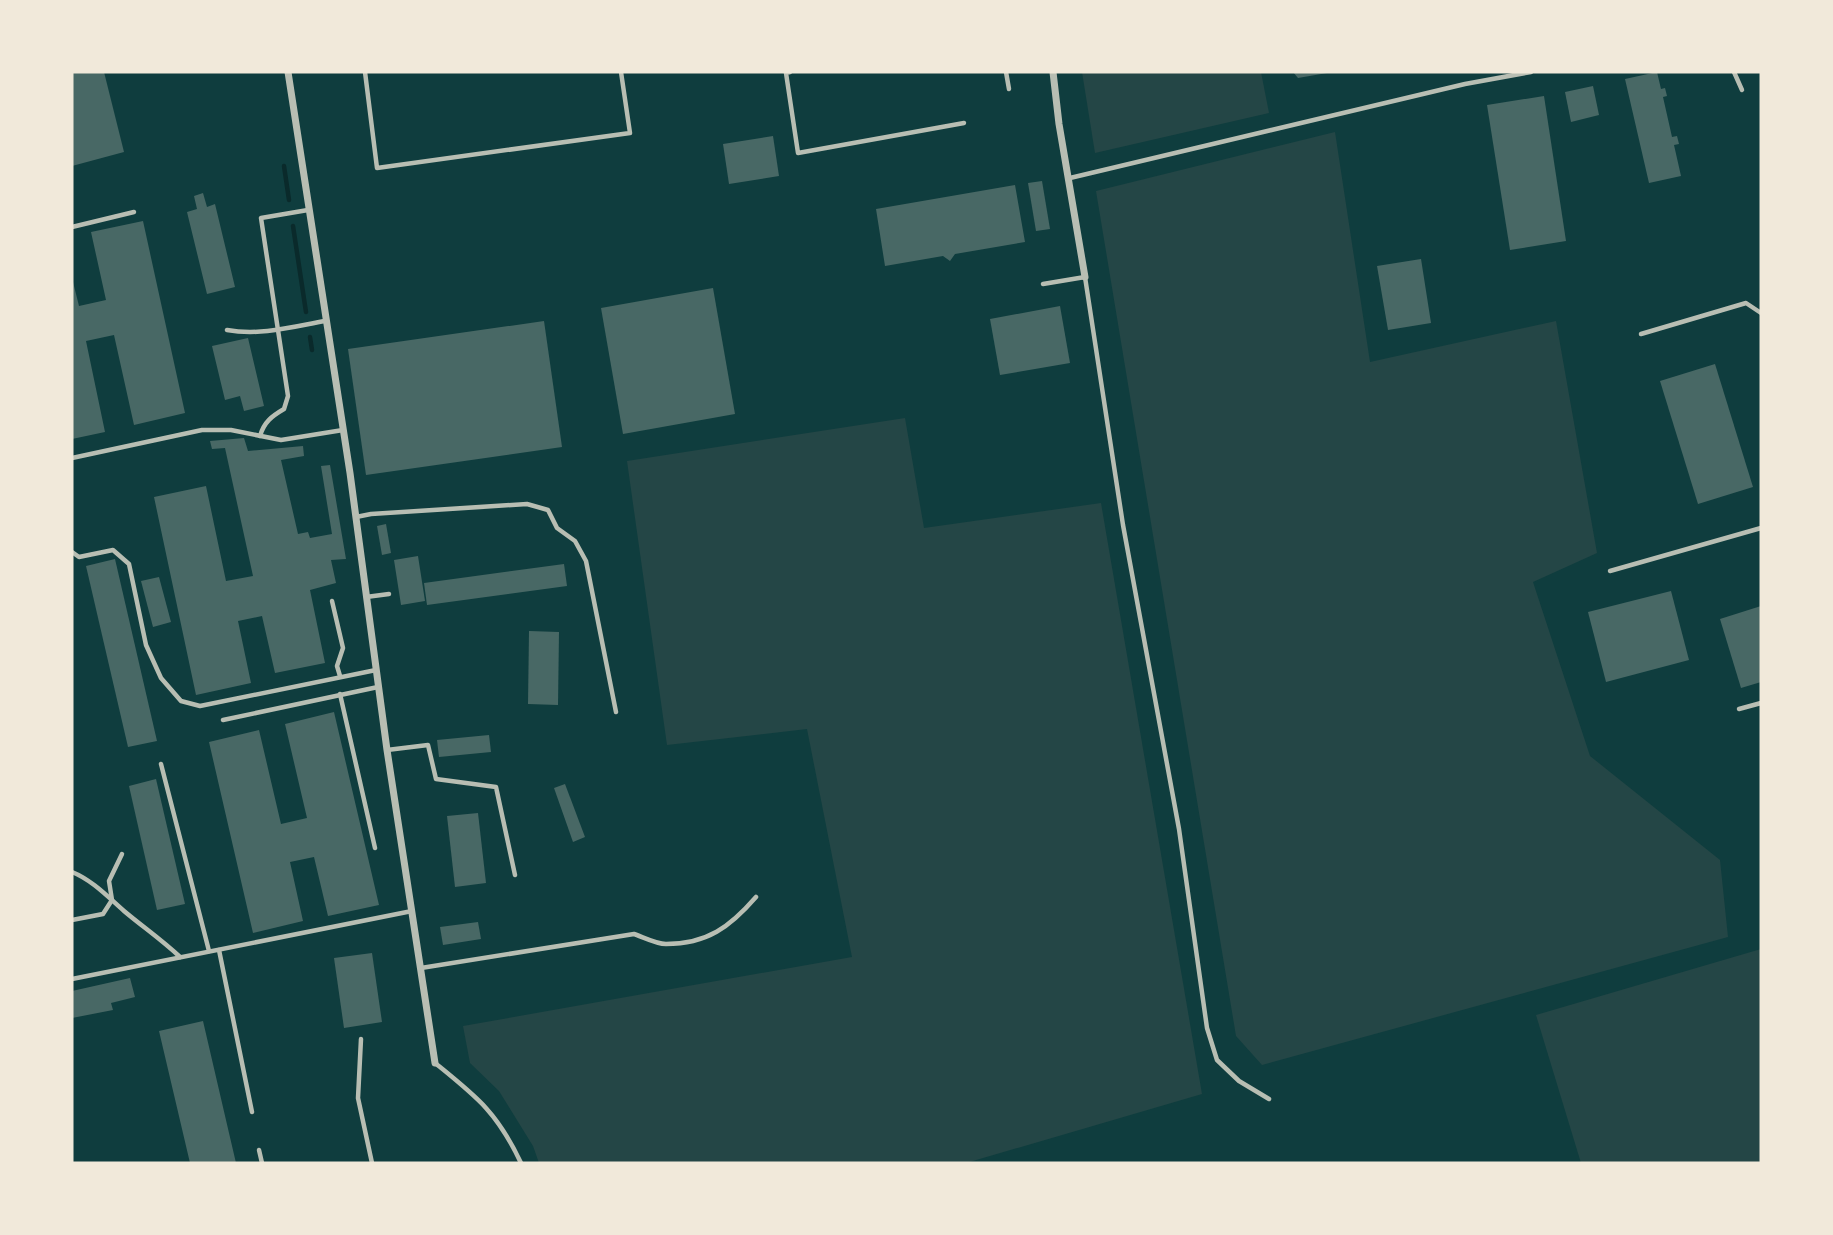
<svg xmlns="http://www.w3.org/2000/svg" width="1833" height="1235" font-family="'Source Sans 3',sans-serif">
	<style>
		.green { fill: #244646 }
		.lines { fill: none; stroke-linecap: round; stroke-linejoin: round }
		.stream { stroke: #0a2a2b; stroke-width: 4.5 }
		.building { fill: #486865 }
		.service { stroke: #b8beb3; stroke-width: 4.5 }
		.minor { stroke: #b8beb3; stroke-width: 7 }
	</style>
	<rect width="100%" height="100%" fill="#0f3d3e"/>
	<!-- green -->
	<g class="green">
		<polygon points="1082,72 1261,72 1269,113 1095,153"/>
		<polygon points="1335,132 1370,362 1556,321 1597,553 1533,582 1590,756 1720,860 1728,937 1262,1065 1236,1036 1096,191"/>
		<polygon points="905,418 924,528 1101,503 1202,1094 966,1163 539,1163 533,1146 499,1091 470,1063 463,1026 852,957 807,729 667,745 627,461"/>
		<polygon points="1761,949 1761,1163 1581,1163 1536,1015"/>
	</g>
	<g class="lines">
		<!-- stream -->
		<g class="stream">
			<polyline points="284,166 289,200"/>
			<polyline points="293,226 306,312"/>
			<polyline points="310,337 312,350"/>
		</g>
	</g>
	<!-- building -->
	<g class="building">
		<polygon points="72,72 104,72 124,152 72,166"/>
		<polygon points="1293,72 1327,72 1327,73 1298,78"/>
		<polygon points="1657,72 1661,89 1665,88 1667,96 1663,97 1672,137 1677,136 1679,144 1674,145 1681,176 1649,183 1625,79"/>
		<polygon points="1593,86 1599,115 1571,122 1565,92"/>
		<polygon points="1544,96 1566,241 1510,250 1487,105"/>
		<polygon points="773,136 779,176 729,184 723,144"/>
		<polygon points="1042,181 1050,229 1036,231 1028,183"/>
		<polygon points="1015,185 1025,242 955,254 950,261 943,256 885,266 876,209"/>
		<polygon points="203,193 207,207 215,204 235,287 207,294 187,212 197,209 194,196"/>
		<polygon points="143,221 185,413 134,425 114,335 86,341 105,432 72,439 72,278 79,306 106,300 91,232"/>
		<polygon points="1421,259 1431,323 1388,330 1377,266"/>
		<polygon points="713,288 735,414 623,434 601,308"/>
		<polygon points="1060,306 1070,363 1000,375 990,319"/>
		<polygon points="544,321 562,447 366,475 348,349"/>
		<polygon points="248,338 264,406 244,411 240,396 225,400 212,346"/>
		<polygon points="1715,364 1753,487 1698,504 1660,381"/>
		<polygon points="244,438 248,451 303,446 304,456 281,460 298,534 308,532 310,538 332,534 321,466 330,465 346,559 331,560 336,583 310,590 325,663 275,673 262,616 238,621 251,683 196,695 154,497 206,486 226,581 253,576 225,448 212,449 210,441"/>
		<polygon points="386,524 391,553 382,555 377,526"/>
		<polygon points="418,556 425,601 401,605 394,560"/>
		<polygon points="115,559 157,741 128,747 86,566"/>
		<polygon points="564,564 567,586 427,605 424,583"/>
		<polygon points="159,577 171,622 153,627 141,581"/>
		<polygon points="1671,591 1689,660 1606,682 1588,612"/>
		<polygon points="1761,606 1761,682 1741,688 1720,619"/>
		<polygon points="529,631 559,632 558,705 528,704"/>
		<polygon points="334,712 379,905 328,916 314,857 290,862 303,921 253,933 209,742 259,730 281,824 307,818 285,724"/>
		<polygon points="489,735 491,752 439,757 437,740"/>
		<polygon points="156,779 185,904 157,910 129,786"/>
		<polygon points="565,784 585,837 573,842 554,788"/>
		<polygon points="478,813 486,883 455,887 447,816"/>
		<polygon points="478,922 481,939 443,945 440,927"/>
		<polygon points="372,953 382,1022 344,1028 334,958"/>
		<polygon points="130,978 135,997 111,1003 113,1010 72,1018 72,991"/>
		<polygon points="203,1021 229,1133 236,1163 190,1163 159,1031"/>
	</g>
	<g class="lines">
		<!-- service -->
		<g class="service">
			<polyline points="365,72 377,168 630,133 621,72"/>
			<polyline points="790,72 786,73 798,153 964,123"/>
			<polyline points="1006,72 1009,89"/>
			<polyline points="1734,72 1742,90"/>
			<polyline points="1070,178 1465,84 1531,72"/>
			<polyline points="72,227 134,212"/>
			<polyline points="1043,284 1085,277 1123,525 1179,829 1207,1028 1217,1060 1239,1081 1269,1099"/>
			<path d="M227,330C260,336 292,327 325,321"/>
			<polyline points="1641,334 1746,303 1761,313"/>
			<path d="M260,436C264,422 272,416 284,409L288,396L261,218L308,210"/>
			<polyline points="72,458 202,430 231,430 281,440 343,430"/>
			<polyline points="356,517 371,514 527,504 548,510 557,528 575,541 586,561 616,712"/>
			<polyline points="72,552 79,557 113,550 129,564 146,645 161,678 181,701 200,706 376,670"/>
			<polyline points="1610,571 1761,528"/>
			<polyline points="366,597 389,594"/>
			<polyline points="332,601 343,648 337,666 340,676"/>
			<polyline points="340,694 375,848"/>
			<polyline points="1739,709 1761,703"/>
			<polyline points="223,720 378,687"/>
			<polyline points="387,750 428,745 436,779 496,787 515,875"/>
			<polyline points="161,764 209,951"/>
			<path d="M72,872C92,880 108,897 124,911C143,927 162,940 180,957"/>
			<polyline points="72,920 103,914 112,900 109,881 122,854"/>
			<polyline points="219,950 252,1112"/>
			<path d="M421,968L634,934C643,937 656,944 666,944C707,944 730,927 756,897"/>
			<polyline points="72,979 412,911"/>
			<polyline points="361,1039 358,1098 372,1163"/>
			<path d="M435,1063C477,1097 497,1112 521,1163"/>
			<polyline points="259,1150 262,1163"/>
		</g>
		<!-- minor -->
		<g class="minor">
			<polyline points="288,72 350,473 387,750 435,1063"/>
			<polyline points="1053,72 1059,124 1085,277"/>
		</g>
	</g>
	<!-- border -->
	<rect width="1833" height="1235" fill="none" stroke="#f1e9da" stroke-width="147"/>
</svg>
